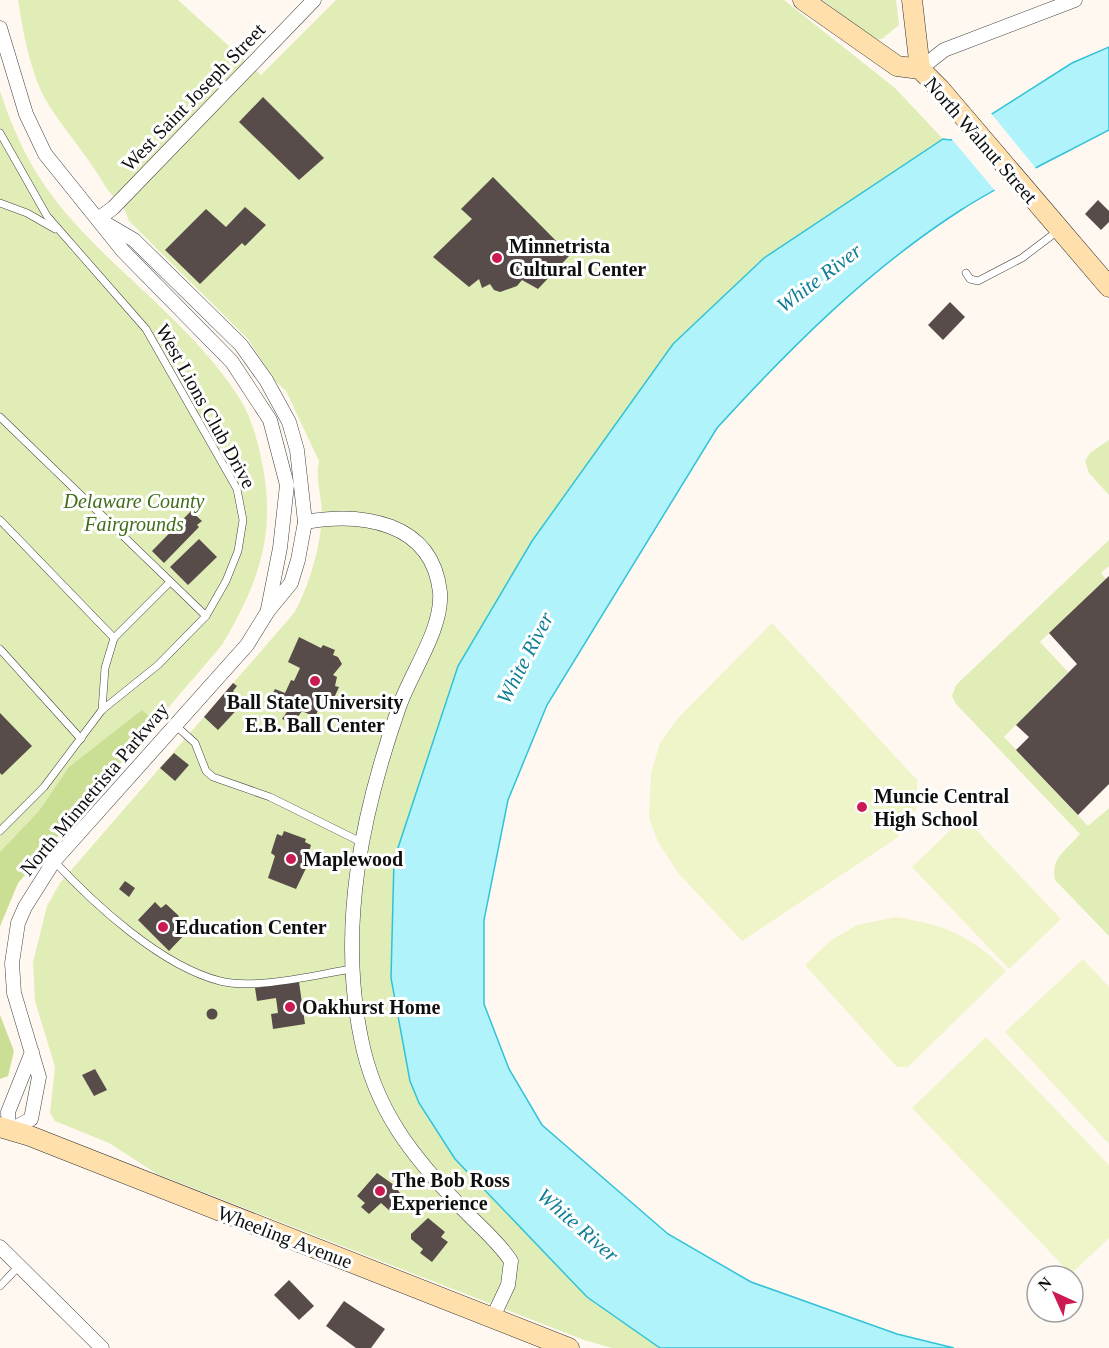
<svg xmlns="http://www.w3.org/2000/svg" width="1109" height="1348" font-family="Georgia,serif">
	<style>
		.green { fill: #e1edb6 }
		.forest { fill: #cadf94 }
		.pitch { fill: #f0f4c9 }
		.water { fill: #b0f3fb; stroke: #31c2d9; stroke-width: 1.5 }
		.pier { fill: #fff8f0 }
		.building { fill: #584c4a }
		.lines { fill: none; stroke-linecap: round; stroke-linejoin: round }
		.service-casing { stroke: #424242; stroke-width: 8 }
		.minor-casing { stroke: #424242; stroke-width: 15 }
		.secondary-casing { stroke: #313131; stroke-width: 21 }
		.service { stroke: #fff; stroke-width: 7 }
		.minor { stroke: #fff; stroke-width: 14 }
		.secondary { stroke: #ffdfab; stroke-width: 20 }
		.poi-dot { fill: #cb1a52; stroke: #fff; stroke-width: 2 }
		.labels { text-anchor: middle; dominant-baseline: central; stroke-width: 6; stroke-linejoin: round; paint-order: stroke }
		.street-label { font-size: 20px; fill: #0f0f0f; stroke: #fff }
		.poi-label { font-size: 20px; font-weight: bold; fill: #0f0f0f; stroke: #fff; text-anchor: start }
		.park-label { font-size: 20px; font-style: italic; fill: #406d19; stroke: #fff }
		.water-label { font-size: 21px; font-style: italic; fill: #0d7e95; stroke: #fff }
	</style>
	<rect width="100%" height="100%" fill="#fff8f0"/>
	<!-- green -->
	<g class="green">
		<path d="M18,0H178L261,75L336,0H784L895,88L943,139L764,258L673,344L532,541L391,978L410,1081L419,1103L455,1159L587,1297L660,1348H612L584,1340L157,1174L109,1143L55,1121L50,1113L55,1067L35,1001L33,962L47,906L60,883L294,613C309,588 326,531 321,502C319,488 316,475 319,461L286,391L275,381L248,339L128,220C126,204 113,199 105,186C90,159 69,136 52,110C31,79 24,37 18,0Z"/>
		<polygon points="823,0 896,0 899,25 882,39 874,39"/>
		<path d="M0,91C11,124 25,157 45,186C100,265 193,320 243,404C254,424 260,451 264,473C275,541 256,587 222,645L18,883L0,926Z"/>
		<polygon points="1109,440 1109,495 1089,473 1085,461 1090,453"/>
		<path d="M1109,540V566L1101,573L1106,579L1040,642L1068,672L1004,737L1088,826L1109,808V936L1055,880C1050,858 1067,850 1080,834L956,704L952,696L956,685Z"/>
	</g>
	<!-- forest -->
	<g class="forest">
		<polygon points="142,710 155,722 18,883 0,926 0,852 39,811 69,767"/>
		<polygon points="0,1015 14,1051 8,1076 0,1079"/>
	</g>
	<!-- pitch -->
	<g class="pitch">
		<polygon points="772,623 917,780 917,808 897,838 742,941 679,874 658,842 649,818 651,773 660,743 678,718"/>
		<polygon points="964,817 1061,919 1009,969 912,867"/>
		<path d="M896,917C944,925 971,935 1006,971L908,1067H897L805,965L830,941L857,925Z"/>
		<polygon points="1083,959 1109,987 1109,1144 1005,1032"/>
		<polygon points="986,1037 1109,1165 1109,1238 1071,1274 912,1108"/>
	</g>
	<!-- water -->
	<path class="water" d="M1109,47V130C1060,156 1008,180 961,210C869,269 790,348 717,428L547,705L508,800L484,920V1004L509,1069L542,1125L668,1234L751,1282L897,1334L954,1348H660L587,1297L455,1159L419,1103L410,1081L391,978L394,860L458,666L532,541L673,344L764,258L943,139L951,140L1072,63Z"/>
	<!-- pier -->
	<polygon class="pier" points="990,112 1038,171 997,193 950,137"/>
	<!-- building -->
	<g class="building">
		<polygon points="263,97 324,158 299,180 239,122"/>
		<polygon points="493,177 570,255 538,289 522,280 517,286 500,292 494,290 490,284 482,288 479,279 469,287 433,257 472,219 461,209"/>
		<polygon points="1098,200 1109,211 1109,222 1101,230 1085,214"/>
		<polygon points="245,207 266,225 245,246 242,243 200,284 165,250 206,209 226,227"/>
		<polygon points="950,302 965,317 943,340 928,325"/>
		<polygon points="191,511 202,521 197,525 199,527 164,563 152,551"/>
		<polygon points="199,539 217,557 188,585 170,567"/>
		<polygon points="1109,576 1109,784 1078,815 1016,750 1029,737 1016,725 1077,664 1049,633"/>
		<polygon points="299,637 321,648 323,645 335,650 333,655 338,657 342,664 333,675 337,677 335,686 339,687 334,698 328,697 324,703 322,702 315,717 302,711 293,724 282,719 288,710 281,706 283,702 271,697 275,689 285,693 291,680 294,681 300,668 288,662"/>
		<polygon points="233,683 237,686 233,691 244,702 218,730 204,717"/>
		<polygon points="0,713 32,746 2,775 0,773"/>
		<polygon points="174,753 189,765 175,781 160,768"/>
		<polygon points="284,831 306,839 305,842 311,845 307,858 310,860 296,889 268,878 275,856 271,853 277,834 282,836"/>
		<polygon points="125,881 135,888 129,897 119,889"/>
		<polygon points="155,902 161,908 166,904 179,916 174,921 186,933 169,951 138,920"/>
		<polygon points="299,982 305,1024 273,1029 271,1014 278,1013 276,998 257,1001 255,988"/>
		<circle cx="212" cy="1014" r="5.5"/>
		<polygon points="95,1069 107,1090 94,1096 82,1075"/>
		<polygon points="377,1173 394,1185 406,1201 396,1212 392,1208 390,1211 381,1203 369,1214 361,1207 365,1203 357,1196"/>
		<polygon points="428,1218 445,1232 441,1237 448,1242 432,1262 420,1253 423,1249 411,1239 411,1234"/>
		<polygon points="289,1280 314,1306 299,1320 274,1295"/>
		<polygon points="344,1301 385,1329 371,1348 356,1348 326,1326"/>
	</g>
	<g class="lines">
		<!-- service casing -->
		<g class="service-casing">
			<g id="service">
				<polyline points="0,133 47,216 146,329 237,489 243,520 238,551 226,581 206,616 158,665 102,710 44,787 0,831"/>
				<polyline points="0,203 27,213 55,229"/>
				<polyline points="966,273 970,279 978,281 1022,258 1059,230"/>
				<polyline points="0,417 206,616"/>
				<polyline points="0,520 114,638"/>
				<polyline points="0,649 81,739"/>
				<polyline points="102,710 105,668 114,638 170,582"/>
				<polyline points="174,724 195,743 206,771 213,777 270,797 361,842"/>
				<path d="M54,861C94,904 161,966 220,981C256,990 314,975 352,969"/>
				<polyline points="0,1286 19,1266"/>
			</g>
		</g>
		<!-- minor casing -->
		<g class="minor-casing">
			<g id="minor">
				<polyline points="0,28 26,114 45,154 123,251 232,362 270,420 287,485 280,548 268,609"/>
				<polyline points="920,69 944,50 1075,0"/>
				<polyline points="98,219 113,208 314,0"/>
				<path d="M305,522C361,512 432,521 440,592C443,629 411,672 399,707C362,813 338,926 361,1038C375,1110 412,1156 462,1208C478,1225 498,1241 511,1261L508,1285L493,1317"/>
				<polyline points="32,1052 8,1112 9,1131 31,1119 39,1077 14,993 12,963 18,923 25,907 54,861 247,645 268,611 291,583 298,560 305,522 297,450 289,422 266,380 241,345 134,240 98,219"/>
				<polyline points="0,1247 102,1348"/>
			</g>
		</g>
		<!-- secondary casing -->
		<g class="secondary-casing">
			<g id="secondary">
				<polyline points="803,0 897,66 920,69 940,89 1109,287"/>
				<polyline points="912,0 920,69"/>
				<polyline points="0,1127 30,1136 569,1348"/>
			</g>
		</g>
		<!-- service -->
		<use href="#service" class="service"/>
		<!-- minor -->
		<use href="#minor" class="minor"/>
		<!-- secondary -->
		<use href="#secondary" class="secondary"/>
	</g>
	<!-- markers -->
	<g class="poi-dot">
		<circle cx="497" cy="258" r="6"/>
		<circle cx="315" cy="681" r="6"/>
		<circle cx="862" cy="807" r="6"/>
		<circle cx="291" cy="859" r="6"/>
		<circle cx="163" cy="927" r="6"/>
		<circle cx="290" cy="1007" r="6"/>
		<circle cx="380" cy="1191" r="6"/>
	</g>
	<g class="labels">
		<!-- street labels -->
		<g class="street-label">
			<text transform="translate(193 97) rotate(-46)">West Saint Joseph Street</text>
			<text transform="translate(981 140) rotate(49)">North Walnut Street</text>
			<text transform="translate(206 406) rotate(61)">West Lions Club Drive</text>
			<text transform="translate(94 789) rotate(-50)">North Minnetrista Parkway</text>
			<text transform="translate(285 1237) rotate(21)">Wheeling Avenue</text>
		</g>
		<!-- poi labels -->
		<g class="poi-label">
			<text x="509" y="246">Minnetrista<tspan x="509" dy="23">Cultural Center</tspan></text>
			<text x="315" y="702" text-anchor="middle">Ball State University<tspan x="315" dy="23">E.B. Ball Center</tspan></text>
			<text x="874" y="796">Muncie Central<tspan x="874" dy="23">High School</tspan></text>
			<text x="303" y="859">Maplewood</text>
			<text x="175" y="927">Education Center</text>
			<text x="302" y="1007">Oakhurst Home</text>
			<text x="392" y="1180">The Bob Ross<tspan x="392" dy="23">Experience</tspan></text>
		</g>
		<!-- park labels -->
		<g class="park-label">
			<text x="134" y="501">Delaware County<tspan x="134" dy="23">Fairgrounds</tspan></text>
		</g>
		<!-- water labels -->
		<g class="water-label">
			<text transform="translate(819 278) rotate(-37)">White River</text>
			<text transform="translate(525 658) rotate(-63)">White River</text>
			<text transform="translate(578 1225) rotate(41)">White River</text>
		</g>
	</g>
	<!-- north arrow -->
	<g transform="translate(1055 1294) rotate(315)"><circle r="28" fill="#ffffff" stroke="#9f9f9f" stroke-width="1.5"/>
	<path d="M0-4.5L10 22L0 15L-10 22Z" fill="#cb1a52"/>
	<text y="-9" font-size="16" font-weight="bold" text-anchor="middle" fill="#0f0f0f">N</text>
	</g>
</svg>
